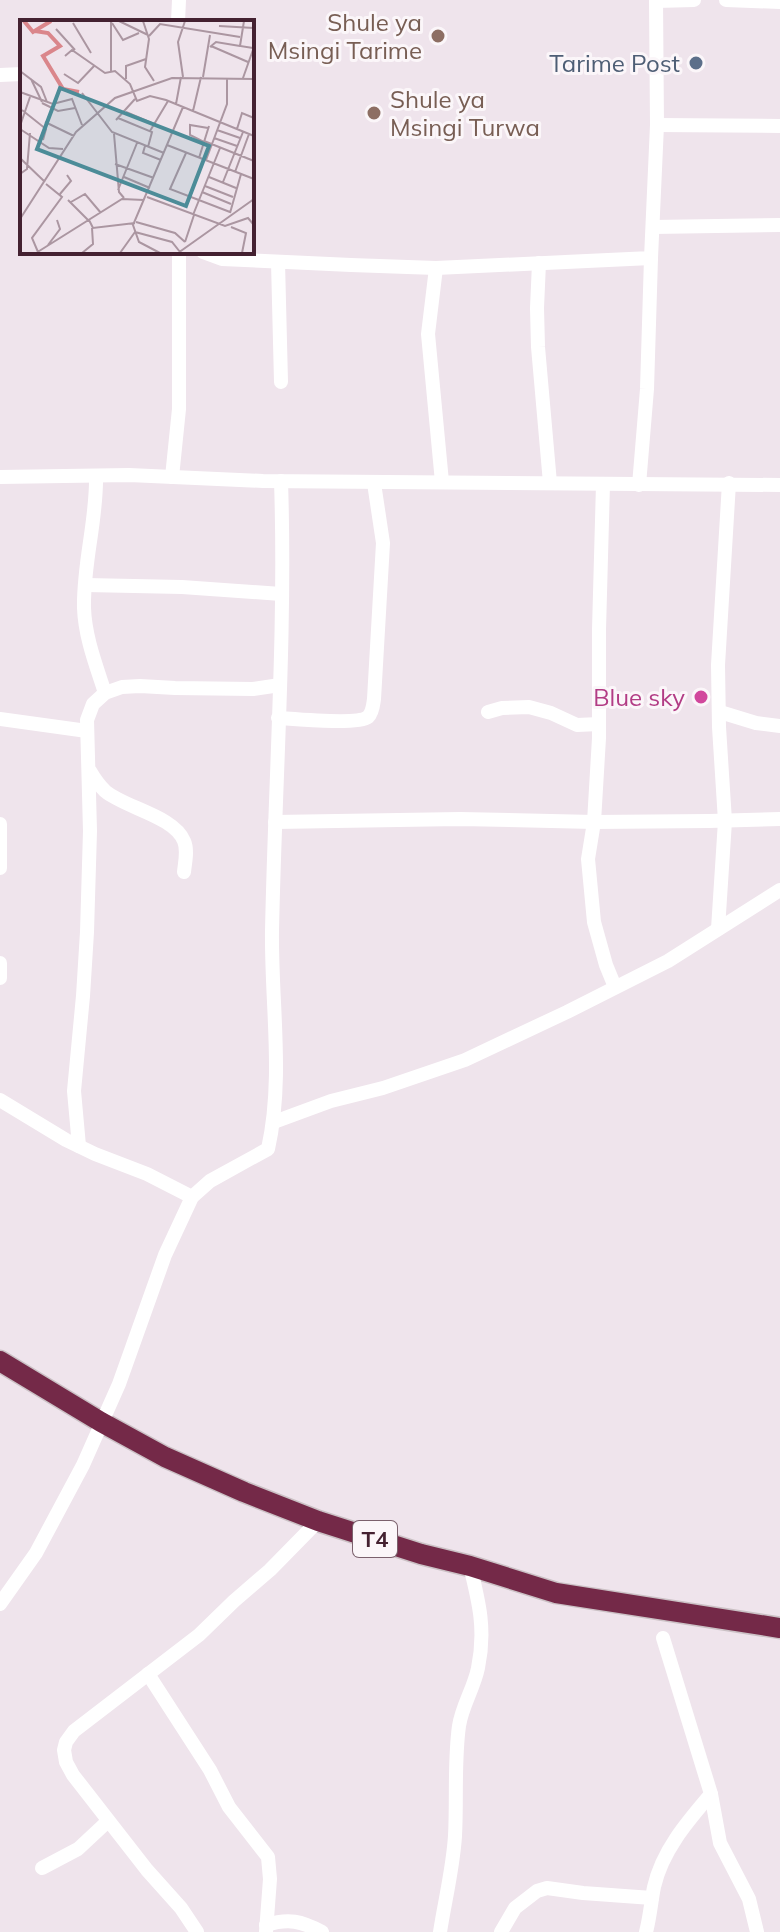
<svg xmlns="http://www.w3.org/2000/svg" width="780" height="1932" font-family="Mulish,sans-serif">
	<style>
		.lines { fill: none; stroke-linecap: round; stroke-linejoin: round }
		.highway-casing { stroke: #cbc1c5; stroke-width: 23 }
		.minor { stroke: #fff; stroke-width: 14 }
		.highway { stroke: #742948; stroke-width: 20 }
		.education-dot { fill: #8d6e63; stroke: #fbf6f9; stroke-width: 3 }
		.service-dot { fill: #5c6f8a; stroke: #fbf6f9; stroke-width: 3 }
		.hotel-dot { fill: #d1479c; stroke: #fbf6f9; stroke-width: 3 }
		.labels { text-anchor: middle; dominant-baseline: central; stroke-width: 6; stroke-linejoin: round; paint-order: stroke }
		.shield { fill: #fbf6f9; stroke: #7b616d; stroke-width: 2 }
		.shield-label { font-size: 22px; font-weight: bold; fill: #442131 }
		.education-label { font-size: 24px; fill: #785e54; stroke: #fbf6f9; text-anchor: end }
		.service-label { font-size: 24px; fill: #4e5e75; stroke: #fbf6f9; text-anchor: end }
		.hotel-label { font-size: 24px; fill: #b23c85; stroke: #fbf6f9; text-anchor: end }
		.inset-river { fill: none; stroke: #da868b; stroke-width: 4 }
		.inset-road { fill: none; stroke: #ab96a1; stroke-width: 2 }
		.view { fill: #4c8c98; fill-opacity: 0.15; stroke: #4c8c98; stroke-width: 4 }
		.inset-edge { fill: none; stroke: #442131; stroke-width: 4 }
	</style>
	<rect width="100%" height="100%" fill="#efe4ec"/>
	<g class="lines">
		<!-- highway casing -->
		<g class="highway-casing">
			<polyline id="highway" points="0,1361 101,1422 165,1457 244,1492 318,1521 421,1554 470,1566 556,1593 780,1628"/>
		</g>
		<!-- minor -->
		<g class="minor">
			<polyline points="726,0 780,2"/>
			<polyline points="656,1 694,0"/>
			<polyline points="178,22 179,0"/>
			<polyline points="0,75 22,74"/>
			<polyline points="657,125 780,126"/>
			<polyline points="653,227 780,225"/>
			<polyline points="203,252 222,259 351,265 436,268 651,258 657,125 656,0"/>
			<polyline points="278,262 281,382"/>
			<polyline points="539,263 537,308 538,347 550,483"/>
			<polyline points="436,268 428,334 442,482"/>
			<path d="M96,476C97,520 83,563 84,608C85,637 96,665 105,693"/>
			<polyline points="0,477 129,475 263,481 780,485"/>
			<polyline points="172,477 179,409 179,252"/>
			<polyline points="603,484 599,630 599,738 594,822 588,859 594,922 606,965 615,987"/>
			<polyline points="639,485 647,389 651,258"/>
			<polyline points="86,585 182,587 281,594"/>
			<polyline points="488,712 502,708 529,707 551,713 577,725 599,724"/>
			<polyline points="720,712 756,723 780,726"/>
			<path d="M278,718C294,719 358,725 368,717C373,712 373,705 374,699L383,543L374,483"/>
			<polyline points="0,719 87,731"/>
			<path d="M90,771C94,778 99,785 105,791C125,808 174,816 184,841C188,850 185,862 184,872"/>
			<polyline points="275,822 460,819 594,822 709,821 780,819"/>
			<polyline points="0,824 0,868"/>
			<polyline points="718,929 725,821 719,727 718,665 729,483"/>
			<polyline points="0,963 0,978"/>
			<polyline points="0,1100 66,1140 95,1154 147,1174 192,1197"/>
			<polyline points="274,1122 331,1101 383,1088 465,1060 567,1012 668,961 780,890"/>
			<polyline points="79,1146 74,1091 83,996 87,932 90,831 87,720 93,704 105,693 122,687 140,686 175,688 253,689 280,685"/>
			<path d="M0,1604L36,1553L83,1465L119,1384L165,1255L192,1197L210,1181L268,1149C284,1078 271,1003 272,931C275,781 286,631 281,481"/>
			<polyline points="148,1674 210,1770 229,1807 268,1857 270,1879 266,1932"/>
			<polyline points="711,1794 720,1843 749,1899 757,1932"/>
			<polyline points="42,1868 78,1849 108,1821"/>
			<path d="M266,1925C289,1918 301,1921 322,1932"/>
			<polyline points="197,1932 181,1908 147,1870 73,1775 66,1762 64,1750 66,1742 74,1731 199,1635 234,1601 270,1570 318,1521"/>
			<path d="M440,1932C445,1900 453,1868 455,1836C457,1799 454,1762 459,1726C462,1706 474,1688 478,1668C486,1630 479,1602 470,1566"/>
			<polyline points="501,1932 515,1908 537,1891 547,1888 583,1893 652,1898"/>
			<path d="M646,1932C650,1917 651,1902 654,1887C662,1851 687,1822 711,1794L663,1638"/>
		</g>
		<!-- highway -->
		<use href="#highway" class="highway"/>
	</g>
	<!-- markers -->
	<g class="education-dot">
		<circle cx="438" cy="36" r="8"/>
		<circle cx="374" cy="113" r="8"/>
	</g>
	<circle class="service-dot" cx="696" cy="63" r="8"/>
	<circle class="hotel-dot" cx="701" cy="697" r="8"/>
	<g class="labels">
		<!-- shield labels -->
		<rect class="shield" x="353" y="1521" width="44" height="36" rx="6"/>
		<g class="shield-label">
			<text x="375" y="1539">T4</text>
		</g>
		<!-- education labels -->
		<g class="education-label">
			<text x="422" y="22">Shule ya<tspan x="422" dy="28">Msingi Tarime</tspan></text>
			<text x="390" y="99" text-anchor="start">Shule ya<tspan x="390" dy="28">Msingi Turwa</tspan></text>
		</g>
		<!-- service labels -->
		<g class="service-label">
			<text x="680" y="63">Tarime Post</text>
		</g>
		<!-- hotel labels -->
		<g class="hotel-label">
			<text x="685" y="697">Blue sky</text>
		</g>
	</g>
	<!-- overview -->
	<g transform="translate(20 20)">
		<rect width="234" height="234" fill="#efe4ec"/>
		<path class="inset-river" d="M4,1L13,12L31,1M15,11L28,13L40,26L23,36L43,69L59,72"/>
		<path class="inset-road" d="M99,1L128,15M123,1L129,19L125,47L134,61M224,1L220,26L233,28M53,3L71,33M92,3L103,20L119,13M199,6L234,8M36,9L55,30M129,16L140,4L220,17M191,26L228,42M190,27L196,22L220,26M45,36L52,30L85,53L95,51L110,64L117,81L130,76L146,80L234,116M0,51L21,67L27,82M91,51V1M44,54L58,63L75,45M163,57L158,22L165,1M183,57L190,15M223,58L234,27M11,59L22,82M106,59V46L126,39M0,72L33,84L52,79L62,105M62,73L92,112L144,133M22,83L38,91L55,88M156,84L161,57M2,90L26,109L23,120M173,91L181,57M106,92L134,104M98,98L132,112L128,127M96,100L115,79M25,102L54,116M0,106L10,77M0,109L29,128L43,129M217,109L222,93L234,98M197,110L220,118M130,111L148,81M94,114L99,172L104,178M194,118L217,126M184,121L234,141M184,122L170,115V105L188,108M147,125L234,159M125,126L123,133L141,140M166,133L150,169L210,192M0,138L25,162M179,138L189,106M186,140L207,84V58M95,144L134,158M215,152L229,114M0,154L7,149L10,113M104,157L130,168M189,157L216,168M203,162L223,112M185,166L213,177M98,170L117,123M182,172L211,184M40,174L51,161L47,155M127,177L205,206L228,198L234,205M48,180L68,200M51,182L65,174L81,193M210,193L221,154M173,195L200,128M0,199L56,112L95,78L152,58L234,59M69,200L73,208L115,203M116,202L155,213L165,222M211,207L226,213L222,233M115,212L152,222L160,232M165,222L174,195M28,225L40,209L37,200M18,232L12,218L42,177L26,164M16,233L102,179L124,180M62,233L73,224L72,208M100,233L115,212M140,233L119,222L113,205L163,87M158,233L234,179"/>
		<path class="view" d="M40,68L189,126L166,186L17,129Z"/>
		<rect width="234" height="234" class="inset-edge"/>
	</g>
</svg>
